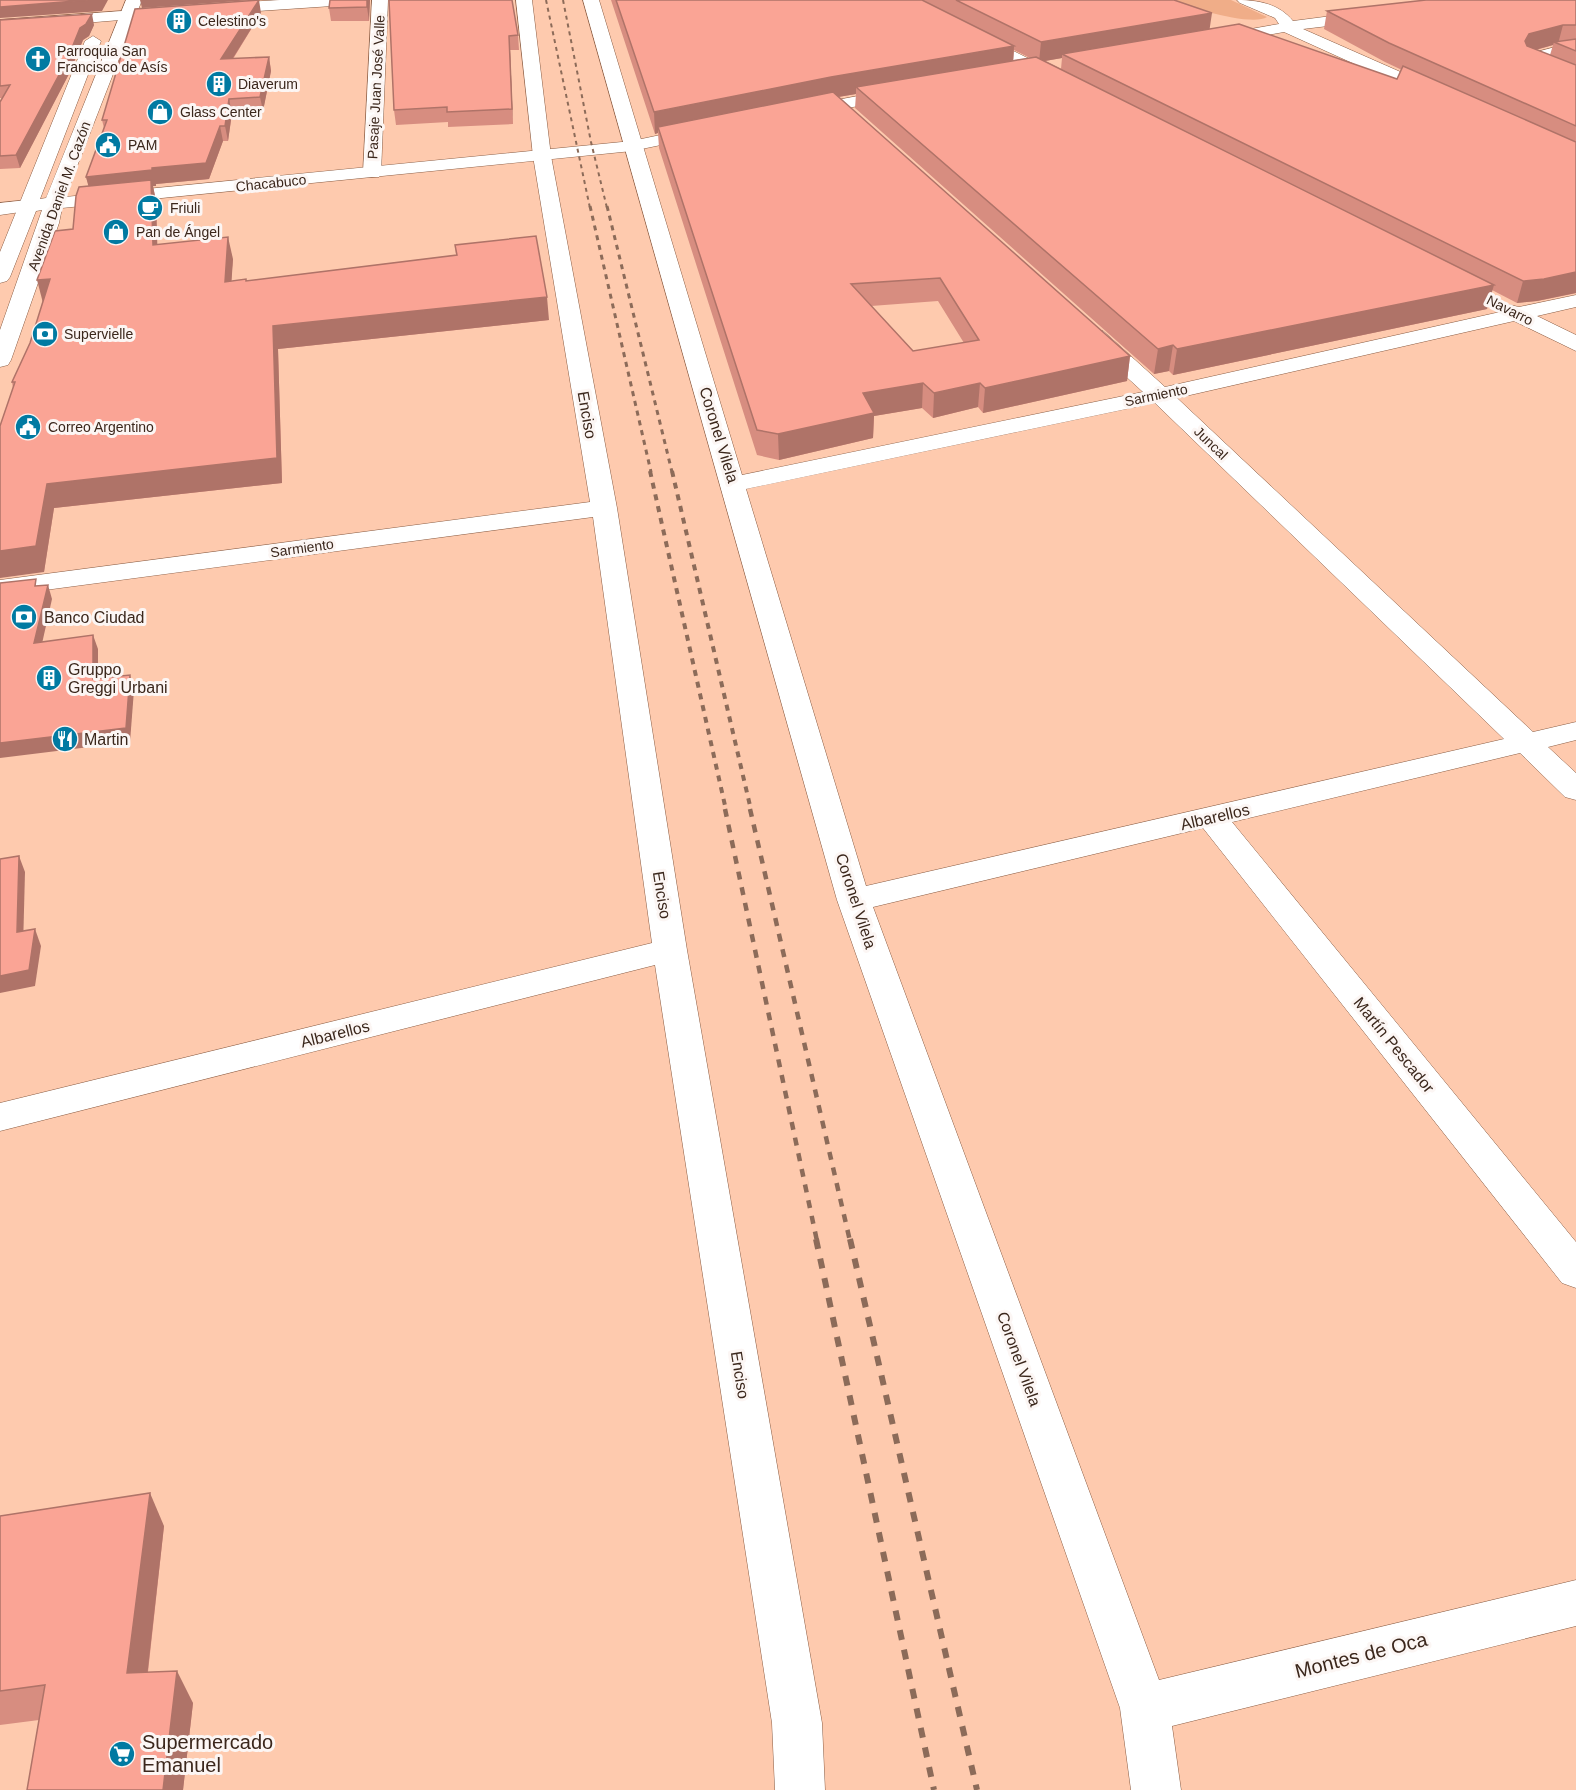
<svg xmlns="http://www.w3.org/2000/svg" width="1576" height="1790" font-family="Arial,sans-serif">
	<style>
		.green { fill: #f0ad88 }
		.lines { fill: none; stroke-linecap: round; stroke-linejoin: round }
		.street-casing { stroke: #8a5d44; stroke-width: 1 }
		.secondary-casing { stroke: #8a5d44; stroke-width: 1 }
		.street { fill: #fff; fill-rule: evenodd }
		.secondary { fill: #fff; fill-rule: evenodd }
		.rail-far4 { stroke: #8c6b59; stroke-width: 2; stroke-dasharray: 4 4; stroke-linecap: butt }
		.rail-far3 { stroke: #8c6b59; stroke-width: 3; stroke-dasharray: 5 5; stroke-linecap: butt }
		.rail-far2 { stroke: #8c6b59; stroke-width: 4; stroke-dasharray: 6 6; stroke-linecap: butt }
		.rail-far1 { stroke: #8c6b59; stroke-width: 4.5; stroke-dasharray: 8 8; stroke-linecap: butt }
		.rail { stroke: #8c6b59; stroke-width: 6; stroke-dasharray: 10 10; stroke-linecap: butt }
		.wall { fill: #d78d80; fill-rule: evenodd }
		.shaded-wall { fill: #af7368 }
		.building { fill: #faa495; stroke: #af7368; stroke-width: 1.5; fill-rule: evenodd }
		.labels { text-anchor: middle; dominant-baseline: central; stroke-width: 6; stroke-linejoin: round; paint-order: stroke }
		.far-poi-label { font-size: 14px; fill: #3b271c; stroke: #fcf6f4; text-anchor: start }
		.far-street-label { font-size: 14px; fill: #3b271c; stroke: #fcf6f4 }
		.street-label { font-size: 16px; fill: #3b271c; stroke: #fcf6f4 }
		.poi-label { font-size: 16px; fill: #3b271c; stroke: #fcf6f4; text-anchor: start }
		.near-street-label { font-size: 20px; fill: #3b271c; stroke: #fcf6f4 }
		.near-poi-label { font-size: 20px; fill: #3b271c; stroke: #fcf6f4; text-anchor: start }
	</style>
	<rect width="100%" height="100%" fill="#fecaae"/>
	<!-- green -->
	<path class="green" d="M1170,0H1231L1267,17C1252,27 1188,7 1170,0Z"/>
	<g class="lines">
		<!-- street casing -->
		<g class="street-casing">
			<g id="street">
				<polygon points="280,0 355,0 347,5 214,14 206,9 214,4"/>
				<polygon points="372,0 388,0 381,173 379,177 365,177 363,173"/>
				<polygon points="516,0 532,0 551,156 617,508 687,950 822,1723 825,1790 775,1790 772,1723 655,965 0,1131 0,1103 652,943 593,517 0,596 0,580 590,502 533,156"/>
				<path d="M583,0H599L742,475L1143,392L1087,341L1084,336L1087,331L1095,329L1103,331L1165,387L1500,312L1502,306L1510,305L1519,307L1576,295V307L1537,316L1576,335V351L1514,321L1177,398L1533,732L1576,722V740L1548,747L1576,773V800L1565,797L1520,753L1232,822L1576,1242V1288L1562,1283L1203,828L873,907L1159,1680L1576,1580V1626L1172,1726L1181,1790H1131L1120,1708L837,900ZM1155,403L1504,739L866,886L746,489Z"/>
				<polygon points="890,0 910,0 1064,76 1066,80 1064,84 1052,84 893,3"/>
				<polygon points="163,8 171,13 168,16 0,30 0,20"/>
				<polygon points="1559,46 1576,46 1576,56 1559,56 1542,60 1576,75 1576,86 1524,64 1522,61 1525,55"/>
				<polygon points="27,200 34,202 37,206 34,210 0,215 0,203"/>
			</g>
		</g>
		<!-- secondary casing -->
		<g class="secondary-casing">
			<g id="secondary">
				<polygon points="126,0 142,0 65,197 632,141 703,126 709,127 712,131 709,135 632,151 62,208 59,223 11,360 8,365 0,367 0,330 42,210 36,211 10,277 7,281 0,283 0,252 85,41 93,36 101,41 40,199 46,198"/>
				<path d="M1237,0C1259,0 1279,4 1293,21L1370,11L1375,13L1378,16L1375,19L1370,21L1303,29L1446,92L1448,96L1446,100H1434L1284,32L1217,44L1211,42L1209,39L1211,36L1279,24L1275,18L1240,3Z"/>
				<polygon points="900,88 906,89 908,93 906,97 800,117 794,116 791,112 794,108 800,107"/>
			</g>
		</g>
		<!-- street -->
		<use href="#street" class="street"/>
		<!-- secondary -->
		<use href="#secondary" class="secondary"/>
		<!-- rail-far4 -->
		<g class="rail-far4">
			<polyline points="546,0 590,208"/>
			<polyline points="563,0 591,142 607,208"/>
		</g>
		<!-- rail-far3 -->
		<g class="rail-far3">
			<polyline points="590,206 651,472"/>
			<polyline points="607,206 672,472"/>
		</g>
		<!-- rail-far2 -->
		<g class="rail-far2">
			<polyline points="650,471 726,810"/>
			<polyline points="672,471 751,810"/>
		</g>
		<!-- rail-far1 -->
		<g class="rail-far1">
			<polyline points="725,809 817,1241"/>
			<polyline points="750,809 850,1241"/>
		</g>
		<!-- rail -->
		<g class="rail">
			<polyline points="816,1239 934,1790"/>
			<polyline points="850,1239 977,1790"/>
		</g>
	</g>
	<!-- wall -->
	<g class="wall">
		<polygon points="370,0 369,21 331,21 329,8"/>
		<polygon points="389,0 518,35 519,50 510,50 513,124 448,127 448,122 396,125 394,110"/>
		<path d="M611,0H1174L1210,29L1397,79L1402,70L1385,62L1324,29L1327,11L1576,0V294V293L1537,301L1517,303L1492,290L1487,309L1173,375L1169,371L1154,374L855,108L856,94L838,97L1130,356L1127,381L983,413L978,407L933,418L922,408L874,416L873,438L779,460L757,455L659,148L658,133L655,134ZM1553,45L1550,55L1536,50ZM1014,50L1030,58L1013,60ZM1062,58L1061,69L1045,61ZM938,301L964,343L913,351L871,306Z"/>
		<polygon points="261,13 233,59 269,57 271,71 263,111 232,113 228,141 223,141 209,179 156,184 156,186 153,186 156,201 157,244 233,259 231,281 246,281 456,255 455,245 549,320 278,349 282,483 54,508 44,572 12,382 30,343 89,186 86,177 104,128 102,120"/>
		<polygon points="0,20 94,25 89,36 83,40 70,72 20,168 0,169 0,102 2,98 0,98"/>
		<polygon points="0,1516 164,1526 148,1672 193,1703 183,1790 27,1790 39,1720 0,1725"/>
	</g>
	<!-- shaded-wall -->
	<g class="shaded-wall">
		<polygon points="88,0 108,0 102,11 0,18 0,7"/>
		<polygon points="140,0 252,0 142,8"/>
		<polygon points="259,0 261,13 223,74 221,59"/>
		<polygon points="367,0 370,0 369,21 367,7"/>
		<polygon points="1212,13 1209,33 1062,54 1062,58 1039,62 1041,42"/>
		<polygon points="92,14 94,25 89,36 83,40 70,72 20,168 16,155 80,28"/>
		<polygon points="1563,25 1558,44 1554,42 1553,45 1524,53 1525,41 1529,34"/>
		<polygon points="509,36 510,50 513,124 512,109"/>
		<polygon points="1014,46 1013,67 856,87 856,94 658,127 658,133 655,134 654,112 831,77"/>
		<polygon points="269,57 271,71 263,111 260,97"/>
		<polygon points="229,99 232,113 228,141 225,126"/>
		<polygon points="220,126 223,141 209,179 156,184 156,186 153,186 156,201 158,267 153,245 90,192 86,177 152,168"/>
		<polygon points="228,237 233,259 230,304 225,282"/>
		<polygon points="1576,272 1576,293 1537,301 1517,303 1523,281"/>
		<polygon points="50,279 43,303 37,280"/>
		<polygon points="1494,285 1487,309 1173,375 1177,349"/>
		<polygon points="547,297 549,320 278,349 282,483 54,508 44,572 0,578 0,551 47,484 273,326"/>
		<polygon points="1173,345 1169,371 1154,374 1158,349"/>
		<polygon points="1130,356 1127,381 983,413 985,388"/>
		<polygon points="923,383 922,408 874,416 873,438 779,460 778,434 863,393"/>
		<polygon points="980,383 978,407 933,418 934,393"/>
		<polygon points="48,585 52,599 39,657 34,643"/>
		<polygon points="93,635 98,649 98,694 93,679"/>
		<polygon points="130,675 134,690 130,742 0,758 0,743"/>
		<polygon points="19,856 25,872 23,948 17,932"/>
		<polygon points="35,929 41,946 35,986 0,993 0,976"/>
		<polygon points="150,1493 164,1526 144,1704 127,1673"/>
		<polygon points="177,1671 193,1703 183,1790 163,1790"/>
	</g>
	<!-- building -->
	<g class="building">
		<polygon points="0,0 88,0 0,7"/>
		<polygon points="259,0 221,59 269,57 260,97 229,99 225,126 220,126 206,163 152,168 152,170 86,177 107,120 102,120 135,9"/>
		<polygon points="330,0 367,0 367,7 329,8"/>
		<polygon points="389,0 512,0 518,35 509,36 512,109 447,112 447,107 394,110"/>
		<polygon points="616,0 922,0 1014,46 831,77 654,112"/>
		<polygon points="956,0 1174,0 1212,13 1041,42"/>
		<polygon points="1426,0 1576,0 1576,25 1563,25 1529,34 1525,41 1527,46 1576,65 1576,126 1389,43 1327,11"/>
		<polygon points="92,14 86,24 80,28 67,60 16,155 0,156 0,102 10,85 0,86 0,20"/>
		<polygon points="1239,24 1397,79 1403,66 1576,142 1576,272 1544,279 1523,281 1062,54"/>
		<polygon points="1576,39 1576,51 1554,42"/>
		<polygon points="1036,57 1494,285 1177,349 1173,345 1158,349 856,87"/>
		<path d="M833,92L1130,356L985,388L980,383L934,393L923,383L863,393L874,413L778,434L757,430L658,127ZM940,278L979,340L913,351L851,284Z"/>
		<polygon points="151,180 153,245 228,237 225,282 246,279 246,281 457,255 455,245 536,236 547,297 273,326 277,458 47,484 36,546 0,551 0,426 15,382 12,382 30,343 50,279 37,280 55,231 73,229 76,196 79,187"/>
		<polygon points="36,579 35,586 48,585 34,643 93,635 93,679 130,675 126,728 0,743 0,583"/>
		<polygon points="19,856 17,932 35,929 29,970 0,976 0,859"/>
		<polygon points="150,1493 127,1673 177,1671 163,1790 27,1790 45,1685 0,1691 0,1516"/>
	</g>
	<!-- icons -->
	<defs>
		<g id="building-disc" transform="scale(1.35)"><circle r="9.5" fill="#017aa2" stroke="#fcf6f4"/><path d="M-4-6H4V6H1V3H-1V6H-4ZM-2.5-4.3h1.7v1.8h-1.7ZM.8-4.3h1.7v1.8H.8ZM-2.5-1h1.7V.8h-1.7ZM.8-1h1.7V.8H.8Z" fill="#fff"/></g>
		<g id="church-disc" transform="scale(1.35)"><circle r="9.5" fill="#017aa2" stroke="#fcf6f4"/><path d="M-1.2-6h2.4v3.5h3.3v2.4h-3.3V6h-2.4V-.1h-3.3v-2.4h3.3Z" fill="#fff"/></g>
		<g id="shop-disc" transform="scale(1.35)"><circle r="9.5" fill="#017aa2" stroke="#fcf6f4"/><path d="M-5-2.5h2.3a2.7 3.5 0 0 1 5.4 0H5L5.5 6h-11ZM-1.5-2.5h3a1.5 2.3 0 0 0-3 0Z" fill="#fff"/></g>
		<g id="civic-disc" transform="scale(1.35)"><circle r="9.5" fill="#017aa2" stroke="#fcf6f4"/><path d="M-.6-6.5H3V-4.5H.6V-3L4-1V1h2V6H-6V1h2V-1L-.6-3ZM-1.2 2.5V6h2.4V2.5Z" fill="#fff"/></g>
		<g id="cafe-disc" transform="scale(1.35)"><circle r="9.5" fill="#017aa2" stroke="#fcf6f4"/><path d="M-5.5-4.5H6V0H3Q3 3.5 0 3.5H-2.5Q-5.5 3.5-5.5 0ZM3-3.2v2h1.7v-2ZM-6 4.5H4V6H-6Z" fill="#fff"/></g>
		<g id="bank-disc" transform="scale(1.35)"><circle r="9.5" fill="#017aa2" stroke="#fcf6f4"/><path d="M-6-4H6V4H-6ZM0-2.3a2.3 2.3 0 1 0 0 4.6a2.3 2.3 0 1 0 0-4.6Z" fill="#fff"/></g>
		<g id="restaurant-disc" transform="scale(1.35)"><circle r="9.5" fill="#017aa2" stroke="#fcf6f4"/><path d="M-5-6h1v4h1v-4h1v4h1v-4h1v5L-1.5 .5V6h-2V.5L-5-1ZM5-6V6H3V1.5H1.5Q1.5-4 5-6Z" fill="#fff"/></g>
		<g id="supermarket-disc" transform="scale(1.35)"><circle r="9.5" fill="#017aa2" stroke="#fcf6f4"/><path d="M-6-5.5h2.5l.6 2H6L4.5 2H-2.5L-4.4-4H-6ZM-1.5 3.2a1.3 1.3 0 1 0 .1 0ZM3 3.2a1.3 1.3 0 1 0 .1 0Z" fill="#fff"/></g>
	</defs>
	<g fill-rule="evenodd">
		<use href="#building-disc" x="179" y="21"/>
		<use href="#church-disc" x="38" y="59"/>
		<use href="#building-disc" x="219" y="84"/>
		<use href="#shop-disc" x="160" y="112"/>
		<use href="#civic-disc" x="108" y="145"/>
		<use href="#cafe-disc" x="150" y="208"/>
		<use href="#shop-disc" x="116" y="232"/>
		<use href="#bank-disc" x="45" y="334"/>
		<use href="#civic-disc" x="28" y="427"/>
		<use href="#bank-disc" x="24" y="617"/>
		<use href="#building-disc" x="49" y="678"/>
		<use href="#restaurant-disc" x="65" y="739"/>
		<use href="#supermarket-disc" x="122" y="1754"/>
	</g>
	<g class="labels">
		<!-- far-poi labels -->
		<g class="far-poi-label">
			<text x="198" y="21">Celestino's</text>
			<text x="57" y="51">Parroquia San<tspan x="57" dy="16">Francisco de Asís</tspan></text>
			<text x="238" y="84">Diaverum</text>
			<text x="180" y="112">Glass Center</text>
			<text x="128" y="145">PAM</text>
			<text x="170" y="208">Friuli</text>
			<text x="136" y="232">Pan de Ángel</text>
			<text x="64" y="334">Supervielle</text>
			<text x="48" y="427">Correo Argentino</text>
		</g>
		<!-- far-street labels -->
		<g class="far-street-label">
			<text transform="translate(376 87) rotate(-87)">Pasaje Juan José Valle</text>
			<text transform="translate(271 183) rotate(-6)">Chacabuco</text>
			<text transform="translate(59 196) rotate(-70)">Avenida Daniel M. Cazón</text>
			<text transform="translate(1510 310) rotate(27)">Navarro</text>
			<text transform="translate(1156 395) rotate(-12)">Sarmiento</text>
			<text transform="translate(1211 443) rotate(44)">Juncal</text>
			<text transform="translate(302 548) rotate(-8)">Sarmiento</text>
		</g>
		<!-- street labels -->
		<g class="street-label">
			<text transform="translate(587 415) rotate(80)">Enciso</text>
			<text transform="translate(719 435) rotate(73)">Coronel Vilela</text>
			<text transform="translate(1215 817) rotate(-13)">Albarellos</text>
			<text transform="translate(662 895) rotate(81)">Enciso</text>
			<text transform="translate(856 901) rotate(72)">Coronel Vilela</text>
			<text transform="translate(335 1034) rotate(-14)">Albarellos</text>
			<text transform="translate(1394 1045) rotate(51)">Martín Pescador</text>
			<text transform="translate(1019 1359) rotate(70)">Coronel Vilela</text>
			<text transform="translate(740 1375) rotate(81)">Enciso</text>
		</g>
		<!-- poi labels -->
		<g class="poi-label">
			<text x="44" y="617">Banco Ciudad</text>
			<text x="68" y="669">Gruppo<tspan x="68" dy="18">Greggi Urbani</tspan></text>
			<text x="84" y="739">Martin</text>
		</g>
		<!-- near-street labels -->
		<g class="near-street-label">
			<text transform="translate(1361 1655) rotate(-14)">Montes de Oca</text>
		</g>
		<!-- near-poi labels -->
		<g class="near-poi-label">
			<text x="142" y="1742">Supermercado<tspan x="142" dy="23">Emanuel</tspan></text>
		</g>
	</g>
</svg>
